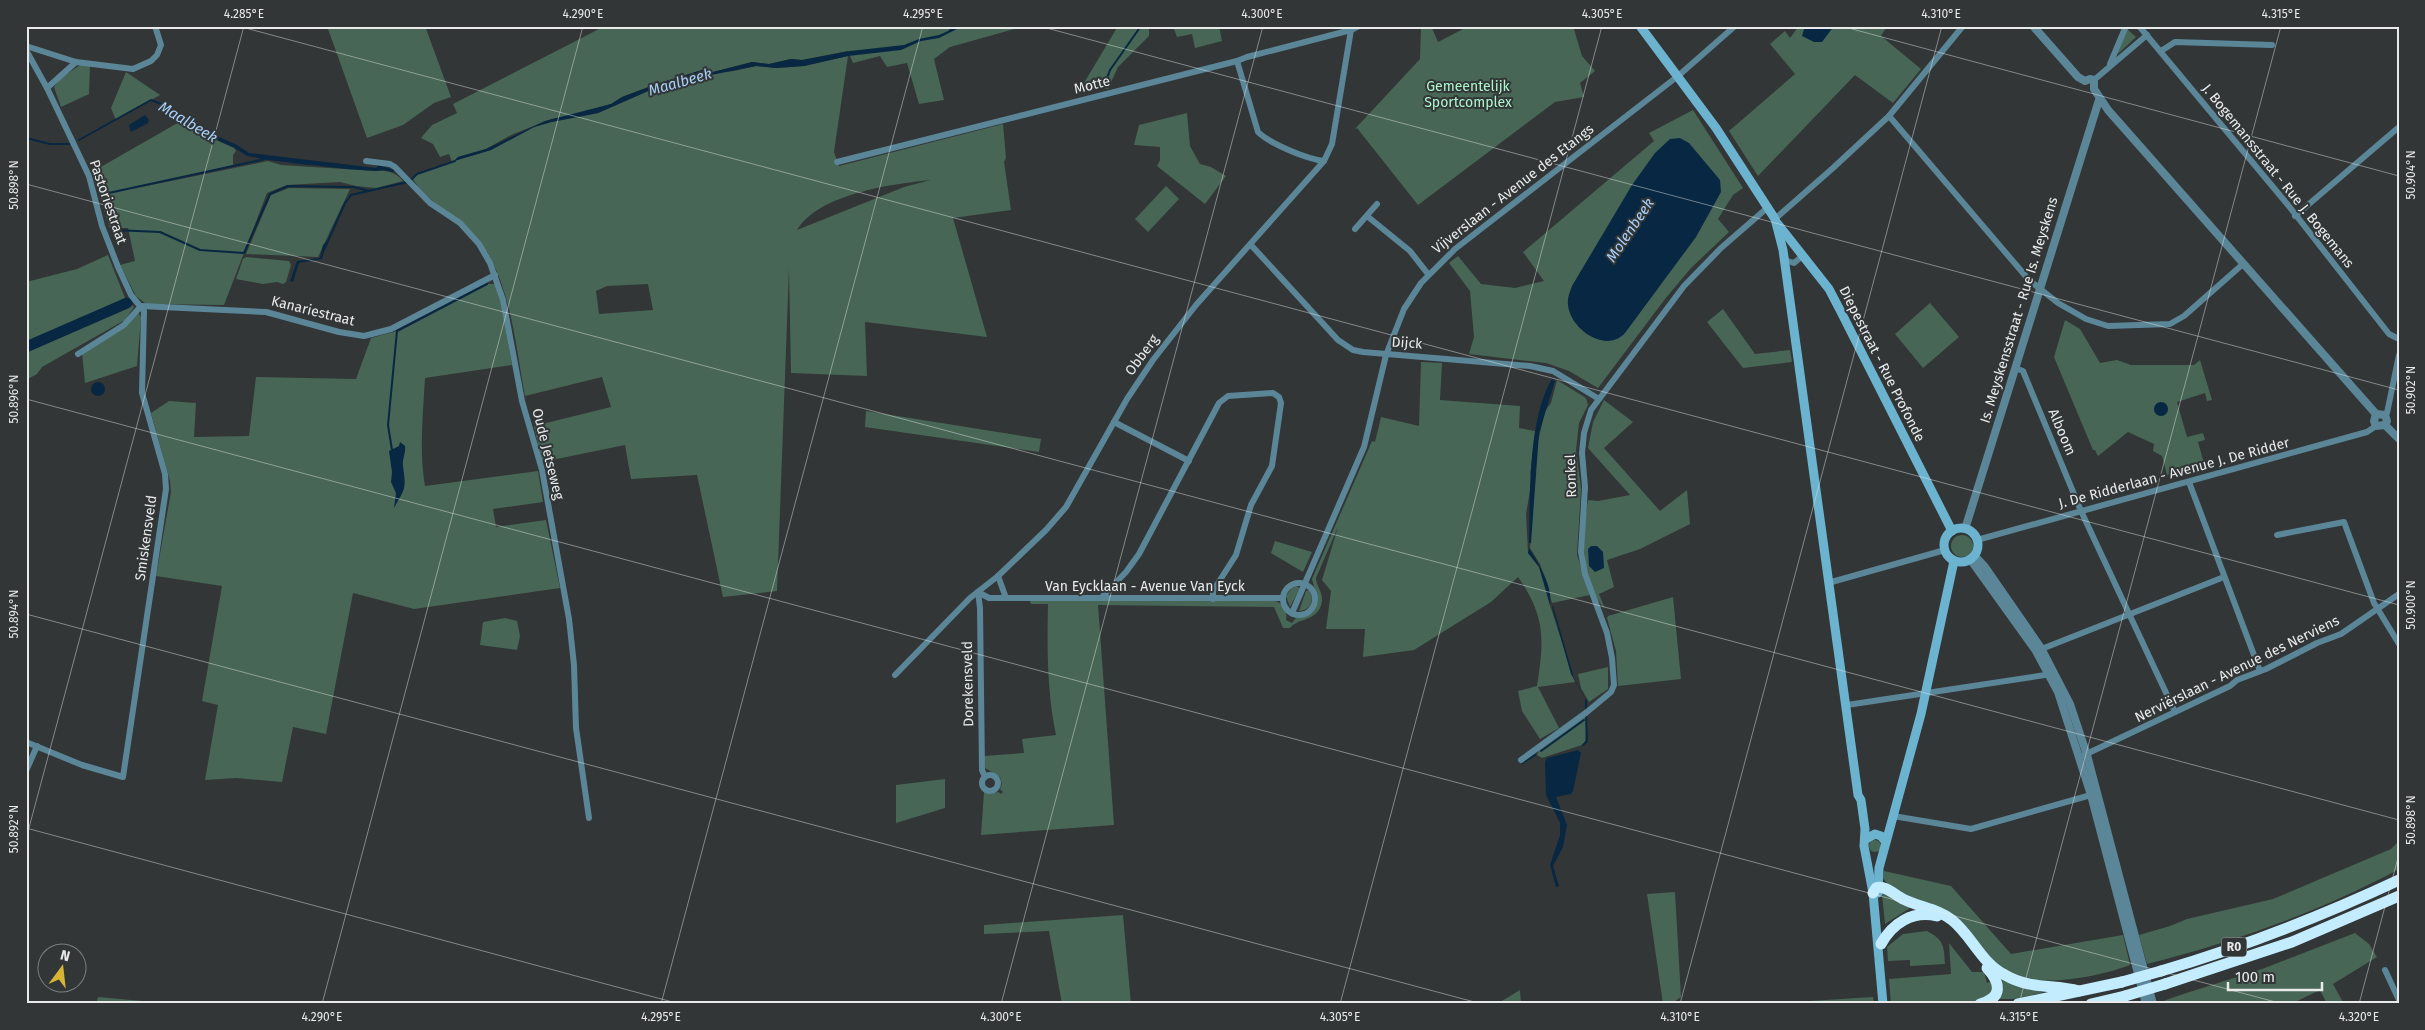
<svg xmlns="http://www.w3.org/2000/svg" width="2425" height="1030" font-family="'Fira Sans',sans-serif">
	<style>
		.green { fill: #476655; fill-rule: evenodd }
		.water { fill: #082742 }
		.lines { fill: none; stroke-linecap: round; stroke-linejoin: round }
		.stream { stroke: #082742; stroke-width: 2 }
		.river { stroke: #082742; stroke-width: 11 }
		.minor { stroke: #5b8698; stroke-width: 6 }
		.tertiary { stroke: #5b8698; stroke-width: 8 }
		.secondary { stroke: #6cb3d0; stroke-width: 9 }
		.motorway { stroke: #c3ecfe; stroke-width: 11 }
		.motorway-bridge { stroke: #c3ecfe; stroke-width: 11 }
		.ticks { fill: none; stroke: #e9ebeb; stroke-width: 1; stroke-opacity: 0.45 }
		.labels { text-anchor: middle; dominant-baseline: central; stroke-width: 4; stroke-linejoin: round; paint-order: stroke }
		.shield { fill: #323637; stroke: #b2b5b5; stroke-width: 1 }
		.shield-label { font-size: 12px; font-weight: bold; fill: #e9ebeb }
		.street-label { font-size: 14px; fill: #e9ebeb; stroke: #323637 }
		.park-label { font-size: 14px; fill: #adf7ce; stroke: #323637 }
		.water-label { font-size: 15px; font-style: italic; fill: #a6cff9; stroke: #323637 }
		.neatline { fill: none; stroke: #e9ebeb; stroke-width: 2 }
		.ticks-label { font-size: 12px; text-anchor: middle; fill: #e9ebeb }
	</style>
	<rect width="100%" height="100%" fill="#323637"/>
	<!-- green -->
	<g class="green">
		<polygon points="327,26 425,26 451,97 434,103 403,125 367,138"/>
		<path d="M598,26H1025L950,47L934,59L944,100L919,104L907,63L887,67L880,56L853,63L848,51L802,60L791,59L769,64L752,62L713,72L702,70L656,84L622,97L611,104L580,114L551,119L511,135L486,149L458,157L454,161L491,150L534,127L552,122L598,113L655,88L698,75L734,71L756,66L776,68L804,66L848,56L834,152L839,166L1003,124L1006,158L1004,162L1011,210L953,218L987,337L865,322L867,376L791,373L789,269L777,591L723,597L697,475L631,479L625,445L542,462L534,426L611,407L602,377L525,396C516,348 512,295 487,252L420,189L412,178L417,174L452,162L449,154L440,157L433,144L421,138L432,125L457,113L453,104L599,29ZM931,180L904,187L797,230C819,194 891,184 931,180ZM648,284L653,310L599,314L596,291L607,286Z"/>
		<polygon points="1118,26 1149,26 1149,36 1118,67 1108,89 1084,83"/>
		<polygon points="1173,26 1219,26 1222,41 1195,48 1192,34 1177,37"/>
		<polygon points="1421,26 1431,26 1438,42 1469,26 1573,26 1582,56 1595,71 1580,83 1584,97 1555,102 1418,205 1357,128 1354,130 1420,59"/>
		<polygon points="1799,26 1887,26 1881,36 1921,69 1893,103 1855,75 1758,176 1729,131 1795,74 1770,44 1785,31 1790,38"/>
		<polygon points="2127,29 2136,37 2119,53 2118,53"/>
		<polygon points="80,65 90,66 89,94 61,107 54,87 61,78"/>
		<polygon points="126,72 160,95 116,120 111,108"/>
		<polygon points="1693,110 1743,188 1733,195 1718,219 1729,232 1691,268 1665,299 1598,388 1569,371 1546,363 1469,354 1474,337 1470,291 1449,263 1458,256 1481,284 1515,288 1544,281 1523,252 1654,141 1649,133"/>
		<polygon points="1187,113 1190,146 1200,164 1211,167 1226,176 1205,204 1157,166 1160,160 1160,147 1134,145 1139,125"/>
		<path d="M181,121L201,133L234,148L236,151L233,155V165L132,189L268,161L281,165L376,171C386,170 396,172 403,181L376,188L356,186L340,182L287,185L267,193L224,305L146,304L136,296L120,265L135,261L128,228H110L92,172Z"/>
		<polygon points="1166,186 1179,199 1148,232 1135,219"/>
		<polygon points="289,188 350,189 318,257 246,254 271,195"/>
		<polygon points="108,255 125,298 134,307 125,320 42,367 37,374 26,380 26,282 77,269"/>
		<polygon points="246,257 289,261 291,265 286,282 283,284 277,282 263,284 236,279 243,259"/>
		<path d="M487,284H495L501,300L512,365L425,378C423,414 419,451 425,486L538,471L543,502L493,509L496,527L546,520L560,588L414,609L353,593L326,734L293,727L282,782L236,778L205,780L218,705L202,701L222,586L156,576L171,492L170,481L151,413L169,401L196,403L194,437L249,436L256,377L356,379L371,338L397,331Z"/>
		<polygon points="1930,303 1959,337 1923,368 1895,334"/>
		<polygon points="1723,309 1755,354 1790,350 1792,362 1743,368 1707,322"/>
		<polygon points="138,312 141,317 137,366 85,383 82,353"/>
		<polygon points="2065,320 2080,329 2100,363 2117,360 2131,365 2194,365 2200,360 2212,400 2207,401 2205,393 2177,402 2187,437 2203,433 2205,440 2198,442 2205,467 2167,475 2162,456 2153,451 2154,444 2128,432 2098,456 2095,450 2093,450 2054,357"/>
		<path d="M1421,362L1442,363L1440,400L1520,406L1519,428L1535,431L1530,477L1545,411L1551,403L1557,380L1586,398L1588,405L1579,423L1576,450L1581,489L1577,555L1590,595L1552,603L1540,564L1530,548L1534,491H1530L1526,514L1528,553L1539,567L1546,587L1549,602L1575,682L1538,687L1559,728L1540,739L1522,711L1518,691L1537,686C1544,641 1546,617 1518,577L1491,602L1414,650L1363,657L1365,629H1326L1331,591L1322,580L1338,527L1316,578C1316,586 1323,592 1322,601C1319,622 1299,617 1290,628H1283L1274,607L1098,605L1114,825L981,835L984,792L990,794L998,792L1001,794L1003,792L1000,789L1002,784L1000,777L985,768L984,756L1024,753L1022,739L1056,735C1047,692 1047,649 1048,604H1031L1030,601H1275C1283,603 1288,612 1286,620L1292,623L1296,618L1311,613L1317,599L1312,579L1372,441L1375,442L1381,417L1419,426Z"/>
		<path d="M1604,400L1633,422L1604,448L1660,511L1687,490L1690,524L1640,549L1607,560L1614,587L1599,594L1605,609C1579,580 1582,535 1588,500L1598,501L1630,495L1588,448L1593,422Z"/>
		<polygon points="866,411 1041,439 1039,452 865,427"/>
		<circle cx="1962" cy="546" r="11"/>
		<polygon points="1275,541 1312,552 1303,572 1271,553"/>
		<polygon points="1296,586 1300,588 1290,607 1286,596 1291,589"/>
		<path d="M1309,590C1315,600 1311,610 1299,611L1306,591Z"/>
		<polygon points="1673,597 1681,679 1618,686 1616,651 1607,618 1608,616"/>
		<polygon points="505,618 517,621 520,636 517,650 480,645 483,622"/>
		<polygon points="1608,667 1608,689 1589,702 1581,688 1578,674"/>
		<polygon points="1587,715 1585,744 1542,758 1537,755 1540,748"/>
		<polygon points="945,779 945,808 896,823 896,785"/>
		<circle cx="1875" cy="846" r="6"/>
		<path d="M2399,841V869C2322,911 2231,943 2147,964L2139,935L2170,926L2187,919L2273,899L2391,849Z"/>
		<path d="M1884,871L1951,886L2011,954L2123,935L2130,965C2099,977 2032,990 2003,971C1985,959 1977,934 1958,923C1941,914 1891,893 1883,878Z"/>
		<polygon points="1675,892 1681,997 1671,1004 1663,1004 1647,894"/>
		<polygon points="1885,893 1910,908 1885,924 1882,894"/>
		<polygon points="1123,915 1131,1004 1062,1004 1049,931 984,934 984,925"/>
		<path d="M1927,931C1944,940 1944,946 1945,964L1910,966V960L1888,961L1887,947L1903,934Z"/>
		<polygon points="2355,933 2369,944 2377,957 2333,984 2344,1004 2327,1004 2320,990 2291,1004 2161,1004 2161,1002 2174,997 2262,969"/>
		<polygon points="1949,943 1972,972 1984,972 1987,983 1994,980 1994,992 1977,1002 1967,1004 1891,1004 1889,979 1951,974"/>
		<polygon points="1998,977 2041,992 2042,993 2013,999 1996,999"/>
		<polygon points="1520,990 1521,1004 1497,1004"/>
		<polygon points="98,997 142,1001 141,1004 96,1004"/>
		<polygon points="1873,997 1874,1004 1760,1004 1776,1003"/>
	</g>
	<!-- water -->
	<g class="water">
		<polygon points="953,26 971,26 957,29 939,38 921,41 901,50 848,56 804,66 776,68 756,66 711,75 698,75 655,88 598,113 551,122 534,127 491,150 454,161 458,157 486,149 545,121 611,104 622,97 657,84 702,70 713,72 752,62 769,64 791,59 802,60 850,51 904,45 919,39 939,35 948,31"/>
		<polygon points="1805,26 1834,26 1822,42 1814,42 1802,36"/>
		<polygon points="145,115 149,120 148,123 131,132 129,125"/>
		<polygon points="185,117 201,129 237,145 249,153 376,168 378,165 394,170 393,172 383,170 376,171 347,169 268,160 247,156 235,148 201,133 182,121"/>
		<path d="M1680,138L1689,143L1720,180L1721,192L1696,237L1625,333C1606,354 1570,329 1568,305C1567,298 1570,292 1572,286L1632,185L1655,153L1670,139Z"/>
		<polygon points="327,241 322,259 299,263 293,282 290,281 297,261 320,258 323,245"/>
		<path d="M1552,379L1555,381L1539,433L1531,543H1529C1530,497 1528,418 1552,379Z"/>
		<circle cx="98" cy="389" r="7"/>
		<circle cx="2161" cy="409" r="7"/>
		<path d="M400,442L405,446C406,453 402,459 403,466C406,489 406,487 394,508L396,493L391,482L392,472L389,451L399,446Z"/>
		<polygon points="1591,546 1597,546 1603,552 1604,568 1595,572 1589,566 1588,549"/>
		<path d="M1529,548C1539,564 1553,586 1550,605L1539,567L1528,553Z"/>
		<polygon points="1553,606 1574,678 1588,703 1571,674 1552,607"/>
		<polygon points="1578,750 1581,753 1573,791 1571,794 1556,797 1567,825 1563,847 1553,866 1559,886 1556,887 1550,865 1560,835 1560,823 1546,795 1545,762 1547,758"/>
	</g>
	<g class="lines">
		<!-- stream -->
		<g class="stream">
			<polyline points="1104,86 1110,70 1141,26"/>
			<polyline points="26,138 50,144 69,144"/>
			<polyline points="79,140 151,100 166,106 185,120"/>
			<polyline points="292,162 309,164"/>
			<polyline points="412,179 417,174 455,161"/>
			<polyline points="104,194 265,159"/>
			<polyline points="114,230 160,232 200,250 244,253 270,194 288,186 353,187 370,191"/>
			<polyline points="324,250 345,203 351,195 408,182"/>
			<polyline points="392,450 388,425 397,331 487,284"/>
			<polyline points="1586,700 1586,708"/>
			<polyline points="1583,745 1587,741 1586,716"/>
			<polyline points="1541,751 1584,720"/>
			<polyline points="1522,763 1535,755"/>
		</g>
		<!-- river -->
		<polyline class="river" points="26,347 127,303"/>
		<!-- minor -->
		<g class="minor">
			<polyline points="2139,26 2288,205 2389,334 2399,339"/>
			<polyline points="26,46 76,62 133,69 151,61 157,55 161,45 155,26"/>
			<polyline points="26,50 47,88 89,176 102,226 118,267 131,295 144,311 142,393 165,474 166,489 123,777 82,765 26,742"/>
			<polyline points="2161,51 2175,42 2272,45"/>
			<path d="M1237,61L1258,132C1270,144 1307,159 1324,161"/>
			<polyline points="2110,64 2126,26"/>
			<polyline points="2094,80 2147,35"/>
			<polyline points="47,88 76,62"/>
			<polyline points="1889,116 2029,280 2058,303 2086,319 2108,326 2170,324 2184,316 2243,264"/>
			<polyline points="366,161 390,164 395,167 430,203 460,223 479,244 490,263 503,300 522,401 542,470 569,619 574,665 576,728 589,818"/>
			<polyline points="837,162 1237,61 1247,57 1351,30"/>
			<polyline points="1367,216 1410,251 1428,274"/>
			<polyline points="2295,216 2399,127"/>
			<polyline points="1775,219 1833,168 1889,116 1963,26"/>
			<polyline points="1355,229 1377,204"/>
			<polyline points="1251,245 1338,340 1353,350 1363,352 1530,366 1553,371 1599,399"/>
			<polyline points="1784,260 1794,263 1800,258 1801,253"/>
			<polyline points="141,306 266,312 339,332 364,336 391,329 495,275"/>
			<polyline points="78,354 124,325 141,306"/>
			<polyline points="2015,368 2023,371 2081,511 2175,712"/>
			<polyline points="2385,415 2387,413 2399,355"/>
			<polyline points="1114,422 1189,461"/>
			<polyline points="2189,482 2260,671"/>
			<polyline points="2277,535 2344,522 2374,603 2399,644"/>
			<polyline points="1977,540 2367,432 2376,426"/>
			<polyline points="998,576 1006,598"/>
			<polyline points="1828,583 1945,550"/>
			<circle cx="1299" cy="599" r="16"/>
			<polyline points="978,592 989,598 1283,598"/>
			<polyline points="978,592 980,608 982,770 985,777"/>
			<polyline points="1102,597 1126,572 1139,554 1219,403 1228,396 1273,393 1279,397 1281,403 1272,466 1251,505 1236,555 1213,591 1213,599"/>
			<polyline points="1292,613 1364,447 1386,355 1404,309 1421,283 1455,249 1678,76 1735,26"/>
			<polyline points="2039,650 2224,577"/>
			<polyline points="895,675 970,598 998,576 1046,530 1066,507 1127,399 1153,360 1196,305 1324,161 1332,144 1351,30 1359,26"/>
			<polyline points="1847,705 2052,674"/>
			<polyline points="2080,757 2230,686 2237,680 2266,669 2317,643 2341,634 2399,594"/>
			<polyline points="1521,760 1587,712 1611,692 1614,685 1612,658 1607,633 1585,574 1581,552 1585,487 1582,453 1584,433 1591,410 1684,286 1721,248 1767,208"/>
			<polyline points="26,771 37,746"/>
			<circle cx="990" cy="783" r="8"/>
			<polyline points="1893,816 1971,829 2091,795"/>
			<polyline points="2385,970 2399,1000"/>
		</g>
		<!-- tertiary -->
		<g class="tertiary">
			<polyline points="2033,26 2078,77 2085,81 2090,79 2094,80 2094,89 2108,110 2376,414"/>
			<polyline points="2376,414 2374,421 2376,426 2385,425"/>
			<polyline points="2376,414 2385,415 2387,421 2385,425"/>
			<polyline points="2385,425 2399,439"/>
			<polyline points="1965,529 2099,100"/>
			<polyline points="1974,555 1985,567 2041,648 2070,704 2087,755 2153,1004"/>
			<polyline points="1970,559 2036,651 2058,692 2091,795 2146,1004"/>
		</g>
		<!-- secondary -->
		<g class="secondary">
			<polyline points="1640,26 1716,128 1775,219 1783,250 1858,795 1861,800 1865,829 1864,846 1873,893 1883,1004"/>
			<polyline points="1777,223 1829,289 1840,310 1952,531"/>
			<circle cx="1961" cy="545" r="17"/>
			<polyline points="1866,839 1875,834 1881,836 1885,841"/>
			<polyline points="1878,893 1879,868 1921,714 1954,561"/>
		</g>
		<!-- motorway -->
		<g class="motorway">
			<path d="M1873,893L1876,888C1884,884 1895,895 1903,899C1918,907 1939,909 1952,920C1972,936 1981,963 2005,975C2031,990 2053,984 2079,991"/>
			<path d="M1881,944C1892,924 1912,910 1937,916"/>
			<path d="M2161,971C2243,947 2322,916 2399,880"/>
			<polyline points="2165,984 2292,942 2399,896"/>
			<path d="M1980,1004C2003,998 2001,983 1987,968"/>
			<polyline points="2018,1004 2122,982"/>
			<polyline points="2091,1004 2125,996"/>
		</g>
		<!-- motorway-bridge -->
		<g class="motorway-bridge">
			<polyline points="2122,982 2161,971"/>
			<polyline points="2125,996 2165,984"/>
		</g>
	</g>
	<!-- ticks -->
	<path class="ticks" d="M238,26L2399,605M1039,26L2399,390M1841,26L2399,176M26,184L2399,820M26,399L2283,1004M26,614L1482,1004M26,828L680,1004M26,839L244,26M322,1004L583,26M661,1004L923,26M1001,1004L1263,26M1340,1004L1602,26M1680,1004L1942,26M2019,1004L2281,26M2359,1004L2399,854"/>
	<g class="labels">
		<!-- shield labels -->
		<rect class="shield" x="2221.5" y="937.5" width="25" height="19" rx="4"/>
		<g class="shield-label">
			<text x="2234" y="947">R0</text>
		</g>
		<!-- street labels -->
		<g class="street-label">
			<text transform="translate(1092 85) rotate(-14)">Motte</text>
			<text transform="translate(2278 176) rotate(51)">J. Bogemansstraat - Rue J. Bogemans</text>
			<text transform="translate(1513 189) rotate(-38)">Vijverslaan - Avenue des Etangs</text>
			<text transform="translate(108 202) rotate(71)">Pastoriestraat</text>
			<text transform="translate(2019 310) rotate(-73)">Is. Meyskensstraat - Rue Is. Meyskens</text>
			<text transform="translate(313 311) rotate(14)">Kanariestraat</text>
			<text transform="translate(1407 343) rotate(4)">Dijck</text>
			<text transform="translate(1142 355) rotate(-54)">Obberg</text>
			<text transform="translate(1882 364) rotate(63)">Diepestraat - Rue Profonde</text>
			<text transform="translate(2062 432) rotate(67)">Alboom</text>
			<text transform="translate(548 454) rotate(76)">Oude Jetseweg</text>
			<text transform="translate(2174 473) rotate(-15)">J. De Ridderlaan - Avenue J. De Ridder</text>
			<text transform="translate(1571 476) rotate(-92)">Ronkel</text>
			<text transform="translate(146 538) rotate(-82)">Smiskensveld</text>
			<text x="1145" y="586">Van Eycklaan - Avenue Van Eyck</text>
			<text transform="translate(2237 669) rotate(-26)">Nerviërslaan - Avenue des Nerviens</text>
			<text transform="translate(968 684) rotate(-91)">Dorekensveld</text>
		</g>
		<!-- park labels -->
		<g class="park-label">
			<text x="1468" y="86">Gemeentelijk<tspan x="1468" dy="16">Sportcomplex</tspan></text>
		</g>
		<!-- water labels -->
		<g class="water-label">
			<text transform="translate(680 82) rotate(-16)">Maalbeek</text>
			<text transform="translate(188 122) rotate(31)">Maalbeek</text>
			<text transform="translate(1630 230) rotate(-56)">Molenbeek</text>
		</g>
	</g>
	<!-- border -->
	<rect width="2425" height="1030" fill="none" stroke="#323637" stroke-width="55"/>
	<!-- north arrow -->
	<g transform="translate(62 968) rotate(15)"><circle r="24" fill="#323637" stroke="#7b7e7f"/>
	<path d="M0-4L9 19L0 12L-9 19Z" fill="#d8b434"/>
	<text y="-8" font-size="14" font-weight="bold" text-anchor="middle" fill="#e9ebeb">N</text>
	</g>
	<!-- scale -->
	<path d="M2228 982v8h94v-8" fill="none" stroke="#e9ebeb" stroke-width="2.5"/>
	<text x="2235" y="982" font-size="15" fill="#e9ebeb" stroke="#323637" stroke-width="4" paint-order="stroke">100 m</text>
	<rect x="28" y="28" width="2370" height="974" class="neatline"/>
	<g class="ticks-label">
		<text x="244" y="18">4.285°E</text>
		<text x="583" y="18">4.290°E</text>
		<text x="923" y="18">4.295°E</text>
		<text x="1262" y="18">4.300°E</text>
		<text x="1602" y="18">4.305°E</text>
		<text x="1941" y="18">4.310°E</text>
		<text x="2281" y="18">4.315°E</text>
		<text transform="translate(2411 175) rotate(-90)" y="4">50.904°N</text>
		<text transform="translate(14 185) rotate(-90)" y="4">50.898°N</text>
		<text transform="translate(2411 390) rotate(-90)" y="4">50.902°N</text>
		<text transform="translate(14 399) rotate(-90)" y="4">50.896°N</text>
		<text transform="translate(2411 605) rotate(-90)" y="4">50.900°N</text>
		<text transform="translate(14 614) rotate(-90)" y="4">50.894°N</text>
		<text transform="translate(2411 820) rotate(-90)" y="4">50.898°N</text>
		<text transform="translate(14 829) rotate(-90)" y="4">50.892°N</text>
		<text x="322" y="1021">4.290°E</text>
		<text x="661" y="1021">4.295°E</text>
		<text x="1001" y="1021">4.300°E</text>
		<text x="1340" y="1021">4.305°E</text>
		<text x="1680" y="1021">4.310°E</text>
		<text x="2019" y="1021">4.315°E</text>
		<text x="2359" y="1021">4.320°E</text>
	</g>
</svg>
